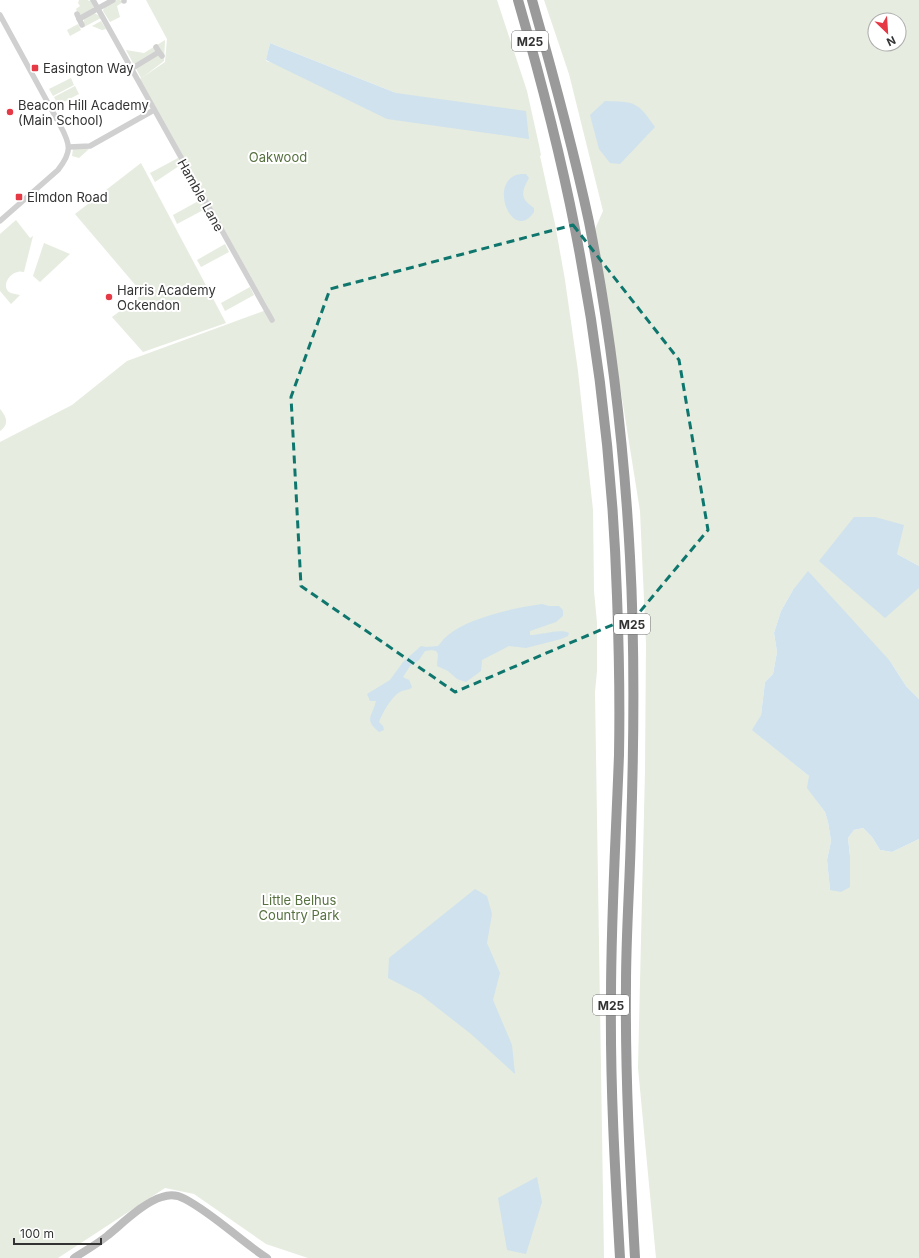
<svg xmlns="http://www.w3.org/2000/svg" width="919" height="1258" font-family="Inter,sans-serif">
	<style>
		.green { fill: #e6ecdf; fill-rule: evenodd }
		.water { fill: #cfe2ee }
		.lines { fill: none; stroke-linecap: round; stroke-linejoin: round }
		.street { stroke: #d0d0d0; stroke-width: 5.5 }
		.secondary { stroke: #bdbdbd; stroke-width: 8 }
		.highway { stroke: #9a9a9a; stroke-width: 10 }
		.marked { fill: none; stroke: #0f766e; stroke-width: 3; stroke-dasharray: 8 5; stroke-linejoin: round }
		.poi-dot { fill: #e63946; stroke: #fff; stroke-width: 1.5 }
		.labels { text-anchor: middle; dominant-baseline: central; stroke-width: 4; stroke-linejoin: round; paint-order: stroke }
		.shield { fill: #fff; stroke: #707070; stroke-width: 1 }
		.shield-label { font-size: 12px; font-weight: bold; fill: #333 }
		.poi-label { font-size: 13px; fill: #333; stroke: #fff; text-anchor: start }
		.park-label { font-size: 13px; fill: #56703f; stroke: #fff }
		.street-label { font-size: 13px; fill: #333; stroke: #fff }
	</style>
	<rect width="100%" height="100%" fill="#fff"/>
	<!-- green -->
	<g class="green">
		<polygon points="79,0 88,0 89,1 91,0 94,6 93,9 81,15 78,14 76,9 80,6 78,3"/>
		<polygon points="117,0 120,0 123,2 117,6 120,17 110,22 103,11 104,7"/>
		<path d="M146,0H497L527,91L539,145L541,155L540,156L555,224L565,280L578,371L593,510L594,591L597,623V671L595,692L604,1258H308L266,1244L194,1194L165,1188L58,1258H0V442L72,405L127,361L269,309L140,79L141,78L126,50L144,53L165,40L164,61L143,77L165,62L167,39ZM270,43L396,93L266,61Z"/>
		<path d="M544,0H919V566L897,554L875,517H854L919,588V699L906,686L890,661L793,590L781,611L774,633L777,652L773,674L765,682L761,715L753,730L809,776L817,801L825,812L828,822L831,841L827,860L830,890L850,856L848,838L854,830L863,828L872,837L880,850L892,852L919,839V1258H656L638,1068L645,771L646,644L640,511L595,229L603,211L569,74ZM875,20H899V44H875Z"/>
		<polygon points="94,13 100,16 101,18 84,27 84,19"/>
		<polygon points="101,21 106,29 102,30 92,26"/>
		<polygon points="78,24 81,30 70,36 67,30"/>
		<polygon points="71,78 74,85 53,96 49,89"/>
		<polygon points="75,86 79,94 58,105 54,97"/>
		<polygon points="73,149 89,149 79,158 72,156"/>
		<polygon points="178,158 182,164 155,182 150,173"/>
		<polygon points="141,163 226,323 143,352 112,317 143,294 75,214"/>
		<polygon points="202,199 207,208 177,224 173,215"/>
		<path d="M16,220L30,238L33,236L24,272C22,272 20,271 18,272C9,273 0,288 11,293C13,294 17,294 20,295L11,304L0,291V234Z"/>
		<polygon points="44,243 70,254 40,282 33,276"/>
		<polygon points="225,244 229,252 201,267 197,260"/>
		<polygon points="250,287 254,295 225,311 221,303"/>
		<path d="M0,409C6,416 10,424 0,431Z"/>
	</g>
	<!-- water -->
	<g class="water">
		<polygon points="270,43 396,93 526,111 529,139 387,119 266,60"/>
		<path d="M605,101C635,102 637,101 655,127L620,164L610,163L599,149L590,115Z"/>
		<path d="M521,174H526L529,178C521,192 520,199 534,208V212C512,245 486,178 521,174Z"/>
		<polygon points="854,517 875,517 904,525 897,554 919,566 919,588 885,618 819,561"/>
		<polygon points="808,571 890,661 906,686 919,699 919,839 892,852 880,850 872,837 863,828 854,830 848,838 850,856 850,887 841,892 830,890 827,860 831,841 828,822 825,812 807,788 809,776 752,730 761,715 765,682 773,674 777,652 774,633 781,611 793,590"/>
		<path d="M542,604L549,606H559L563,610V616L556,622L530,631V635C541,635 561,628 569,633L568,636L561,639L526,648L509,646L482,660L481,671L466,682L457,679L448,671L437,666L438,654L436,651L432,650L425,651L419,660L410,666L403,677L409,680L412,687L410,689C407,690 403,690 400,692C391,697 383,712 379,722L383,726L384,730L379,732C363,719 373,716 376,701H370L367,694L390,680L403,662L421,646L426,647L438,646C441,643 443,639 446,637C466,618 514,608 542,604Z"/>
		<polygon points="475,889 487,896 492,914 487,943 500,973 493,1000 512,1045 515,1074 471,1034 421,995 388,978 389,958"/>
		<polygon points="537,1177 542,1202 526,1254 507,1250 498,1198"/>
	</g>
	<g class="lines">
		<!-- street -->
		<g class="street">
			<polyline points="93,0 272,320"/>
			<polyline points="124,0 124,1"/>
			<polyline points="77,14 82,25"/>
			<path d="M0,15L60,125C71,145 72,152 58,170L0,221"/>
			<polyline points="79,19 113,0"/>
			<polyline points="156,47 159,52"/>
			<polyline points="131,69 159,52 162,56"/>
			<polyline points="69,147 90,146 154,110"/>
		</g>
		<!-- secondary -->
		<path class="secondary" d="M74,1258C85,1251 97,1244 107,1236C122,1224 144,1202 162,1197C170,1194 178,1195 185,1199C215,1215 239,1240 267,1258"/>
		<!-- highway -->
		<g class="highway">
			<path d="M518,0C540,76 560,152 575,229C599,350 613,473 617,596C619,649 620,702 619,755C616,836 611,916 611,997C610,1084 615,1171 620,1258"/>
			<path d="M532,0C553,74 573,147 589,222C611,333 624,445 630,557C635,649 634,740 631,831C630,882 626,933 626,984C625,1075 630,1167 635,1258"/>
		</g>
	</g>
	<!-- marked area -->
	<path class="marked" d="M573,225L679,360L708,530L638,614L455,692L301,586L291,397L330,289Z"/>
	<!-- markers -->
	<g class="poi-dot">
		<rect x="31" y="64" width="8" height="8" rx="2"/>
		<circle cx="10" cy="112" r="4"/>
		<rect x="15" y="193" width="8" height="8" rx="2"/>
		<circle cx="109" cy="297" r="4"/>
	</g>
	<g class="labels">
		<!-- shield labels -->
		<g class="shield">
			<rect x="512" y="31" width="36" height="20" rx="3"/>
			<rect x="614" y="614" width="36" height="20" rx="3"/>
			<rect x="593" y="995" width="36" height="20" rx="3"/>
		</g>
		<g class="shield-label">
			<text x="530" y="41">M25</text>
			<text x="632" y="624">M25</text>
			<text x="611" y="1005">M25</text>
		</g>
		<!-- poi labels -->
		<g class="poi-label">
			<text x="43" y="68">Easington Way</text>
			<text x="18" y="105">Beacon Hill Academy<tspan x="18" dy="15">(Main School)</tspan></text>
			<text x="27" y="197">Elmdon Road</text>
			<text x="117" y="290">Harris Academy<tspan x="117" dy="15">Ockendon</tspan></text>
		</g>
		<!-- park labels -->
		<g class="park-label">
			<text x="278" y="157">Oakwood</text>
			<text x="299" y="900">Little Belhus<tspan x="299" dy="15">Country Park</tspan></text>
		</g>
		<!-- street labels -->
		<g class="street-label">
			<text transform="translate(201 195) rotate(61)">Hamble Lane</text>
		</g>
	</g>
	<!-- north arrow -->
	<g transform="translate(887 32) rotate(155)"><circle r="19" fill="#ffffff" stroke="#adadad"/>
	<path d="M0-3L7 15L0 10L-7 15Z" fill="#e63946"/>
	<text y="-6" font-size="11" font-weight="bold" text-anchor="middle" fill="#333333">N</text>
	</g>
	<!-- scale -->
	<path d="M14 1238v6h87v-6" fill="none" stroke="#333333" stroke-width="2"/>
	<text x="20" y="1238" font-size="12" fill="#333333" stroke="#ffffff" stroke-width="3" paint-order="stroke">100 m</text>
</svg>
